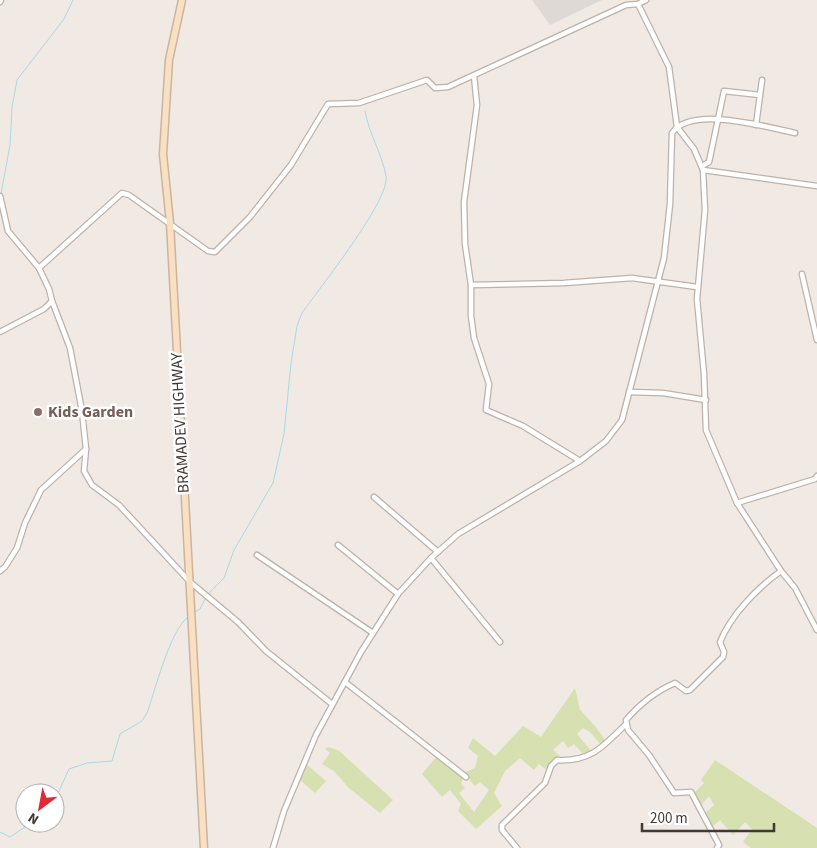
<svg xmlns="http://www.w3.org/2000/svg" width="817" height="848" font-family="'Source Sans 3',sans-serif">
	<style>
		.industrial { fill: #dfd9d6 }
		.green { fill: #d6e0b0 }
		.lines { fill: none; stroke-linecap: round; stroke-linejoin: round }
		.stream { stroke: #a5dbe7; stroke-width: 1 }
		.street-casing { stroke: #bdb2ab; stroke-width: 7 }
		.secondary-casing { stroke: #ceb49a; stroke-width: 9 }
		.street { stroke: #fff; stroke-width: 4.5 }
		.secondary { stroke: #f8e0c5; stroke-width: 6 }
		.education-dot { fill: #8d6e63; stroke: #fff; stroke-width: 2 }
		.labels { text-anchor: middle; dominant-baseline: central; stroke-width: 5; stroke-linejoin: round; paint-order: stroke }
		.education-label { font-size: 16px; font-weight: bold; fill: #785e54; stroke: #fff; text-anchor: start }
		.street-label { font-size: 16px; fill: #413934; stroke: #fff }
	</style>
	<rect width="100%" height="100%" fill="#f0e9e4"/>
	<!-- industrial -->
	<polygon class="industrial" points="532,0 602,0 550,25"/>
	<!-- green -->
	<g class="green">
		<polygon points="575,688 580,710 594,725 606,741 601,745 590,732 583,728 577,734 592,752 585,756 574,744 568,748 563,741 553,750 560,756 547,770 539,764 534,770 520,758 505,771 494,793 502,806 476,829 458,811 461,804 450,790 442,797 422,774 438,755 463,777 461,784 465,788 459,793 474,812 489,790 480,782 475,786 464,773 475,768 478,756 468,748 473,738 495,756 523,726 541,737"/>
		<polygon points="328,747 338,750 393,800 380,813 348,787 334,771 322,764 330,753 325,749"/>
		<polygon points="715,760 817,828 817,848 751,848 743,842 752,829 745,822 733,835 720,820 711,828 703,815 714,805 709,796 699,807 694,793 704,783 701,780"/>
		<polygon points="306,764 326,781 315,793 300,780"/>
	</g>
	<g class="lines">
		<!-- stream -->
		<g class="stream">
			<polyline points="1,194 10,145 12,107 17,80 64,19 73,0"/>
			<path d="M208,594L224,578L234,550L273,483L284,434L291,363L297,326L302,313C318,290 391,199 386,176C382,154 369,134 365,111"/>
			<polyline points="193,613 200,609 206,597"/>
			<path d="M55,800L69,769L87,763L112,761L120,734L142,721L147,713C155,691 170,630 188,617"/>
			<polyline points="0,832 10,837 31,823"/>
		</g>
		<!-- street casing -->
		<g class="street-casing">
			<g id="street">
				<polyline points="0,2 1,0"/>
				<polyline points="638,4 669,67 677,127 694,149 703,170 705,210 697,299 704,374 706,430 737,503 781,571 795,588 817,630"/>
				<polyline points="474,76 477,105 464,202 465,244 471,285 471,316 474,338 489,384 486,410 523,426 580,461"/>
				<polyline points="756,125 762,80"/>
				<polyline points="702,166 709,162 724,91 760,95"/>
				<polyline points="703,170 817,186"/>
				<polyline points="0,196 8,231 39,268"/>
				<polyline points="802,274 817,340"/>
				<polyline points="471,285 564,283 632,278 697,287"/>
				<polyline points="52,301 70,348 82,411 86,449 84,471 92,485 119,505 190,582 238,622 266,651 332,704"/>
				<polyline points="0,332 44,309 52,301 49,289 39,268 122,193 129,195 208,251 215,252 250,217 291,165 328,104 359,103 427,80 435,88 448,87 626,5 638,4 646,0"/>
				<polyline points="629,392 663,393 706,400"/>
				<polyline points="374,497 438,552"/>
				<polyline points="737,503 815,479 817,476"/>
				<polyline points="338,545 398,594"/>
				<polyline points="257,555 373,633"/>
				<polyline points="431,558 500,642"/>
				<polyline points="0,571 5,567 17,548 25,523 41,490 86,449"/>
				<polyline points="345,682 466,777"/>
				<path d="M273,848L284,811L316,735L361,652L398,594L431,558L458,534L580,461L606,441L622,420L664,258L670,204L672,133C692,105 766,127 795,133"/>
				<path d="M517,848L502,830V825L545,783L551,766L557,760C590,762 603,747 625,725"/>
				<path d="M717,848L719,845L691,792L674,793L649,755L628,730L626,720C639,705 656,691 675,683L686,691L690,690L723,657L724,652L720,642C731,615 757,588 781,571"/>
			</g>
		</g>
		<!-- secondary casing -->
		<g class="secondary-casing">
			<polyline id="secondary" points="182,0 169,60 163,154 170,223 204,848"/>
		</g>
		<!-- street -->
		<use href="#street" class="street"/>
		<!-- secondary -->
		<use href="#secondary" class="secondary"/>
	</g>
	<!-- markers -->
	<circle class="education-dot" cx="38" cy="412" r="5"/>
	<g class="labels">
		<!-- education labels -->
		<g class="education-label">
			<text x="48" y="412">Kids Garden</text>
		</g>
		<!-- street labels -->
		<g class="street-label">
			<text transform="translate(180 423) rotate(-93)">BRAMADEV HIGHWAY</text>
		</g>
	</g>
	<!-- north arrow -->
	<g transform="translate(40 808) rotate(212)"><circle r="24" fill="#ffffff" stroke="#b3b0ae"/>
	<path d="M0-4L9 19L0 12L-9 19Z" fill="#e22837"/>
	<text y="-8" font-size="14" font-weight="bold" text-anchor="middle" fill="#413934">N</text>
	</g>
	<!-- scale -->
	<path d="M642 823v8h132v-8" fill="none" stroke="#413934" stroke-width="2.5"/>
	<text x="650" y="823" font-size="15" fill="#413934" stroke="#ffffff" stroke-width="4" paint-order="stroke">200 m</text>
</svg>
